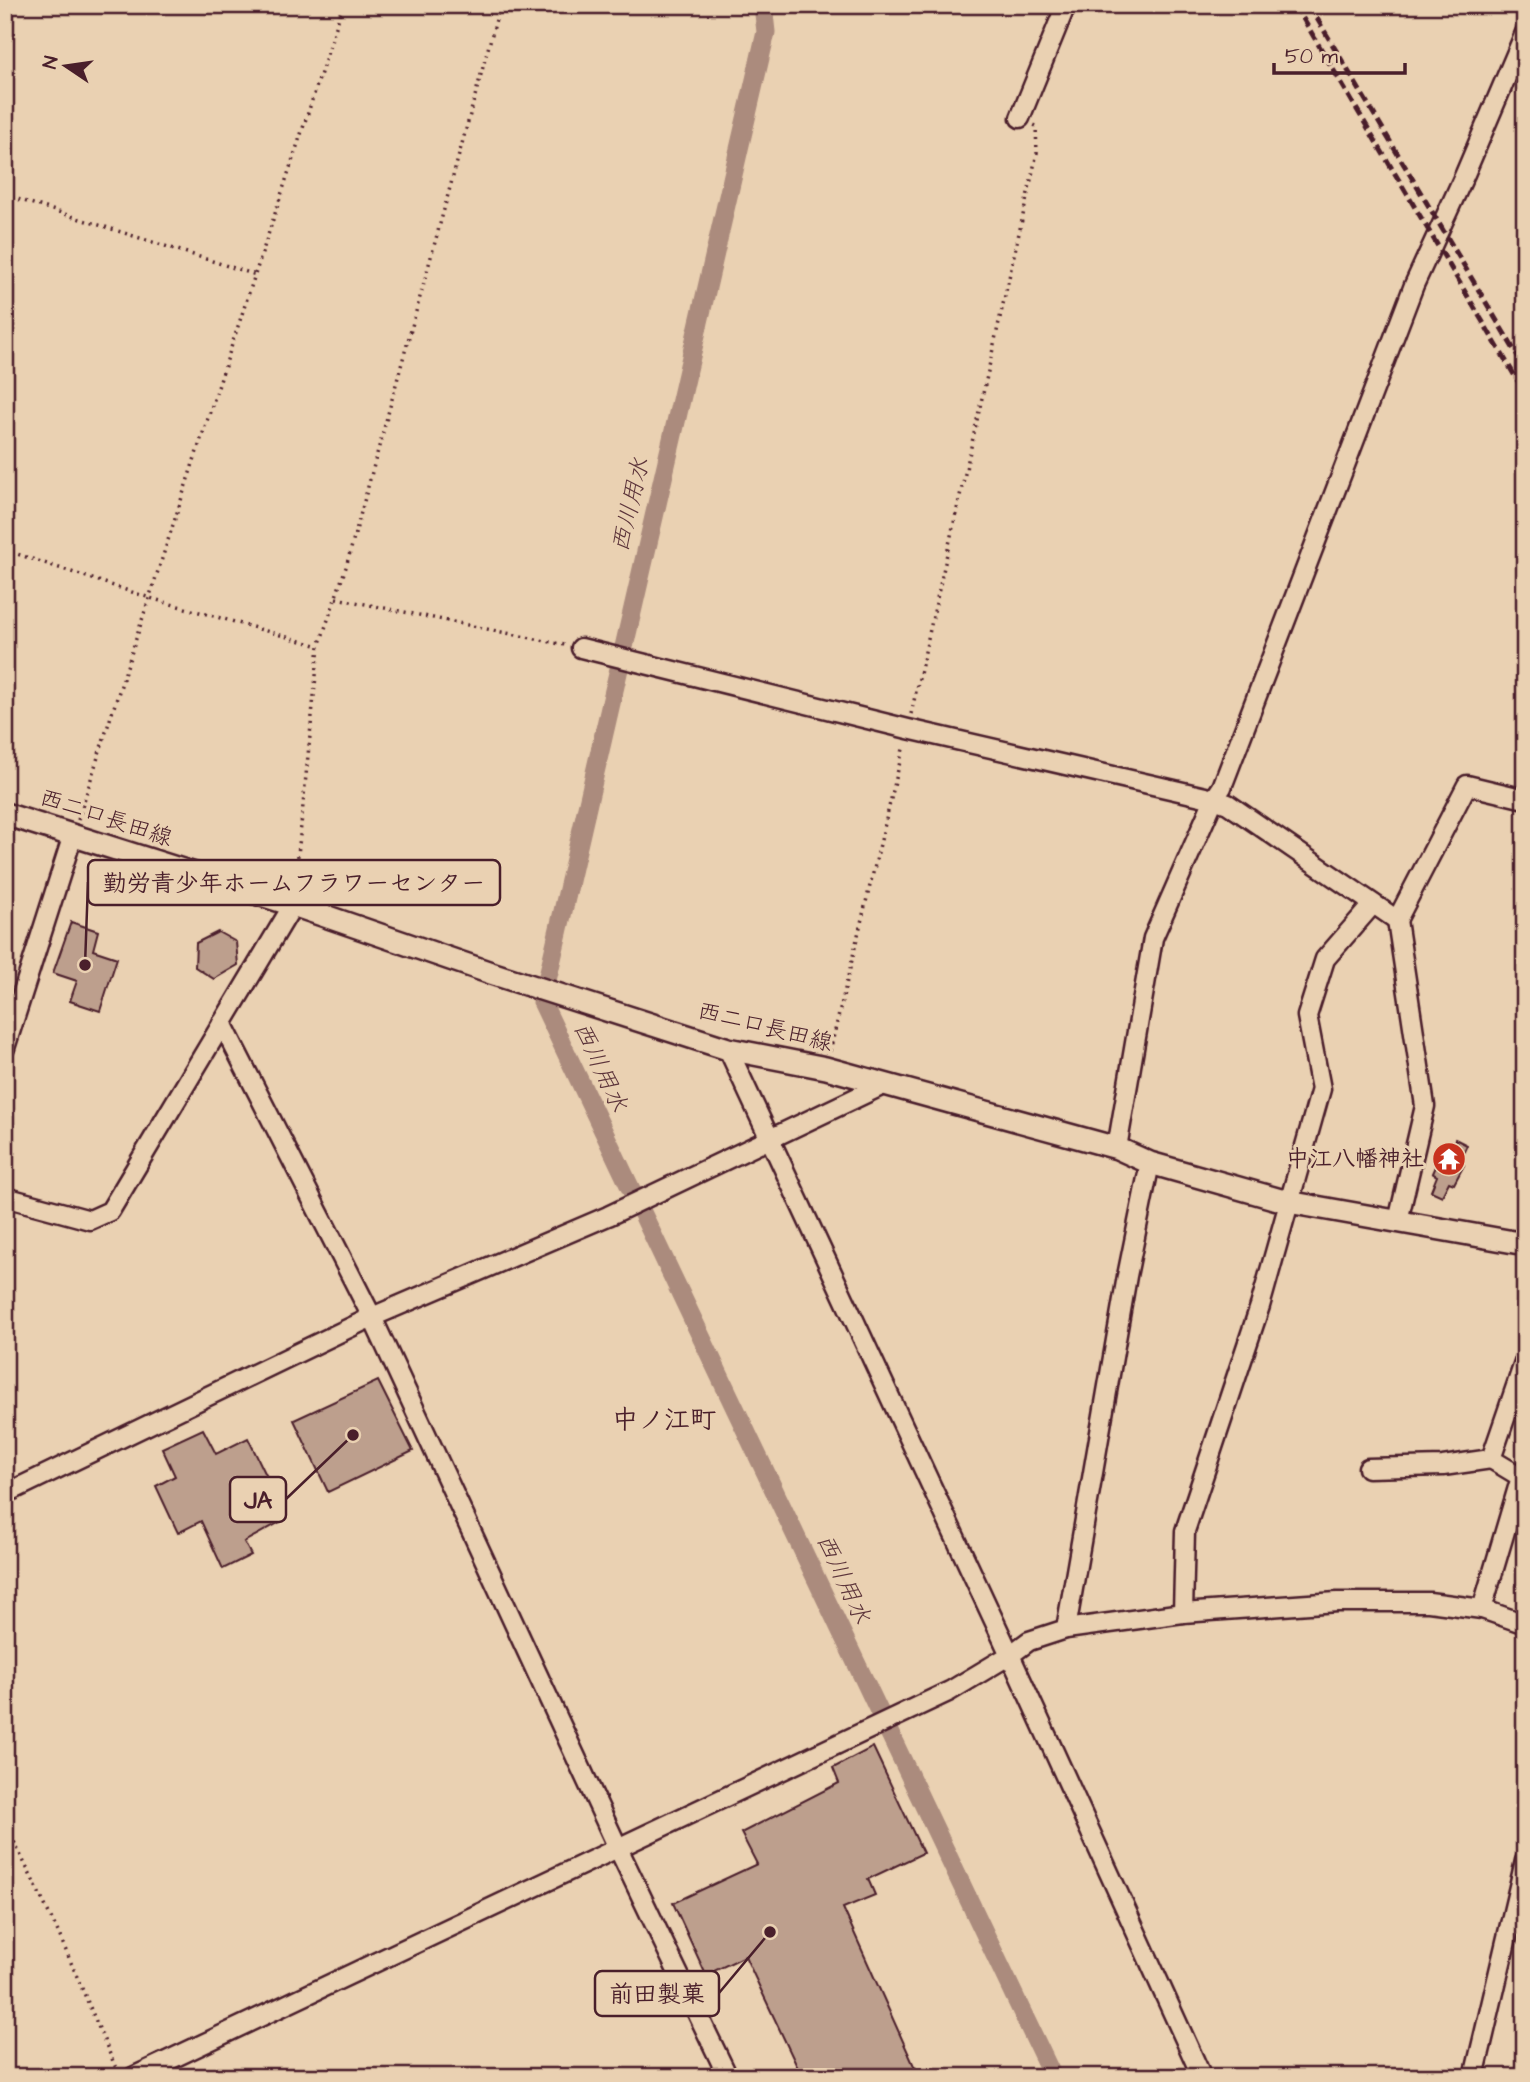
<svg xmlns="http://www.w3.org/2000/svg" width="1530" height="2082" font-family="'Architects Daughter','Klee One',sans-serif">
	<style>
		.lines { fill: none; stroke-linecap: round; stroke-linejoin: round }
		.canal { stroke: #ab8b7d; stroke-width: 19 }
		.building { fill: #bd9f8d; stroke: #4a1f2b; stroke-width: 2 }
		.minor-casing { stroke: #4a1f2b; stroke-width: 23 }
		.major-casing { stroke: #4a1f2b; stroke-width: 26 }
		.path { stroke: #4a1f2b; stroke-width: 3.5; stroke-dasharray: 2 5; stroke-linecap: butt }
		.minor { stroke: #ead1b2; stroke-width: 18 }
		.major { stroke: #ead1b2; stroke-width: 21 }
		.rail { stroke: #4a1f2b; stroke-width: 5; stroke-dasharray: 10 5; stroke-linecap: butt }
		.labels { text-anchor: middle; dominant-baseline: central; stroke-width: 6; stroke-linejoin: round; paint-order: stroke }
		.street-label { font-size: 23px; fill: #4a1f2b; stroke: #ead1b2 }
		.poi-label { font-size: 23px; font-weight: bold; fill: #4a1f2b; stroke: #ead1b2; text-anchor: end }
		.water-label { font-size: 24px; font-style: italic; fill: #5d353b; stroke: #ead1b2 }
		.quarter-label { font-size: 26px; font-weight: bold; fill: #4a1f2b; stroke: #ead1b2 }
		.leader { fill: none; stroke: #4a1f2b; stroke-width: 2.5 }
		.callout-dot { fill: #4a1f2b; stroke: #ead1b2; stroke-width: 2.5 }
		.callout { fill: #ead1b2; stroke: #4a1f2b; stroke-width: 2.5 }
		.callout-label { font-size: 24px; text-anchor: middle; font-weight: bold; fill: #4a1f2b }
	</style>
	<rect width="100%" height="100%" fill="#ead1b2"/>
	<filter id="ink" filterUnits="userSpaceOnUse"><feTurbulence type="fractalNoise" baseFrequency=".0143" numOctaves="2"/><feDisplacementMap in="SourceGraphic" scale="14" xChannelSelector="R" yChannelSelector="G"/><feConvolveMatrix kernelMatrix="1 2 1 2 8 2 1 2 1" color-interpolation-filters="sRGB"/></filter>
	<g filter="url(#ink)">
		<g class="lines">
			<!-- canal -->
			<polyline class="canal" points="763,5 766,32 542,1002 1053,2077"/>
		</g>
		<!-- building -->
		<g class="building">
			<polygon points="71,922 98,931 93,950 117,958 100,1011 70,1001 77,981 53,973"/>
			<polygon points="218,932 236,942 238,965 214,979 195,967 196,943"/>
			<polygon points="1455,1139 1467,1145 1459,1162 1464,1165 1454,1184 1449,1182 1442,1196 1431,1191 1437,1176 1432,1173 1441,1153 1447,1156"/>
			<polygon points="378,1381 413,1451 328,1492 294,1420"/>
			<polygon points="203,1429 216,1454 248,1438 287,1518 244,1542 251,1555 223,1569 201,1521 178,1533 156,1486 175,1476 162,1448"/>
			<polygon points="873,1747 923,1853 868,1879 875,1895 843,1908 919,2077 802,2077 745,1956 706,1975 673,1903 757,1864 741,1833 839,1783 833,1768"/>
		</g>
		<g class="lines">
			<!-- minor casing -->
			<g class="minor-casing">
				<g id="minor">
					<polyline points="1020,118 1066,5"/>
					<polyline points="581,648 908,729 1214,799 1228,804 1397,920 1467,785 1525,799"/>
					<polyline points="1397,920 1425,1106 1398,1221"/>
					<polyline points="222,1023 372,1317 618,1848 728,2077"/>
					<polyline points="5,1048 73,835"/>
					<polyline points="1117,1148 1153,938 1214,799 1222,787 1414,285 1465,174 1525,33"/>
					<polyline points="5,1197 90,1220 110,1211 293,905"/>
					<polyline points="1368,1468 1443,1466 1491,1459"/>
					<polyline points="5,1494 372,1317 608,1216 883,1085"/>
					<polyline points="1482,1609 1521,1477 1491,1459 1525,1360"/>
					<polyline points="1183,1613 1185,1531 1260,1306 1321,1089 1307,1016 1325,959 1373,904"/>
					<polyline points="1066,1629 1127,1276 1150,1163"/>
					<polyline points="133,2077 950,1691 1010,1655 728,1049"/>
					<polyline points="1202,2077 1010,1655 1029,1641 1066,1629 1183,1613 1337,1602 1429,1602 1482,1609 1525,1624"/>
					<polyline points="1474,2077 1525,1861"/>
				</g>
			</g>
			<!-- major casing -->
			<g class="major-casing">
				<polyline id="major" points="5,814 293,905 491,973 728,1049 826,1068 1117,1148 1150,1163 1288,1202 1525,1244"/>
			</g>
			<!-- path -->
			<g class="path">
				<polyline points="5,195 256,275"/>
				<polyline points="5,550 150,598 319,646"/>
				<polyline points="336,598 565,645"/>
				<polyline points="911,714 1037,153 1036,126 1034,125"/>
				<path d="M78,820C164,548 255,277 343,5"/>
				<polyline points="295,885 319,646 346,567 500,5"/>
				<polyline points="830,1051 904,745"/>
				<polyline points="5,1823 58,1932 118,2073"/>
			</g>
			<!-- minor -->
			<use href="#minor" class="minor"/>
			<!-- major -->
			<use href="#major" class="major"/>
			<!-- rail -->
			<g class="rail">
				<polyline points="1295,5 1525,393"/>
				<polyline points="1309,5 1525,368"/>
			</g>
		</g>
	</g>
	<!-- icons -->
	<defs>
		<g id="temple-disc" transform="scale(1.75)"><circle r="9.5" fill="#c8321e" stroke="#ead1b2"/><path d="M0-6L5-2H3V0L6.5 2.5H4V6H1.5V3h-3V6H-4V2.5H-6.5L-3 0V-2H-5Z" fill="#fff"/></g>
	</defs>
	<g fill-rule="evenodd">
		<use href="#temple-disc" x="1449" y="1159"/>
	</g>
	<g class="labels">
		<!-- street labels -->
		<g class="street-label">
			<text transform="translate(106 818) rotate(18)">西二口長田線</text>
			<text transform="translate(765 1027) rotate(14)">西二口長田線</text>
		</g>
		<!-- poi labels -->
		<g class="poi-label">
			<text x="1424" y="1159">中江八幡神社</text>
		</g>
		<!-- water labels -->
		<g class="water-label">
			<text transform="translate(631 505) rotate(-77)">西川用水</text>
			<text transform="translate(600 1067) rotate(65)">西川用水</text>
			<text transform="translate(843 1579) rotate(65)">西川用水</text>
		</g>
		<!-- quarter labels -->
		<g class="quarter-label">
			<text x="664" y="1420">中ノ江町</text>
		</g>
	</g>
	<!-- callouts -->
	<path class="leader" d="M85 965L88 882M353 1435L286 1499M770 1932L719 1993"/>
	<g class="callout-dot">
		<circle cx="85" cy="965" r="7"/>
		<circle cx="353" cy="1435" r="7"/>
		<circle cx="770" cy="1932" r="7"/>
	</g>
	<g class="callout">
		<rect x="88" y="860" width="412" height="45" rx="7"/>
		<rect x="230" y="1477" width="56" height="45" rx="7"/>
		<rect x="595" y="1971" width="124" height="45" rx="7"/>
	</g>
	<g class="callout-label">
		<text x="294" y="891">勤労青少年ホームフラワーセンター</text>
		<text x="258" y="1508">JA</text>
		<text x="657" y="2002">前田製菓</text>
	</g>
	<!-- margin -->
	<rect width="1530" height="2082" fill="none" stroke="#ead1b2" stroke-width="28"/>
	<rect x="14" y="14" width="1502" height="2054" fill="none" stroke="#4a1f2b" stroke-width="2.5" filter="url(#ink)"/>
	<!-- north arrow -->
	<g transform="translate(66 66) rotate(283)" stroke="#ead1b2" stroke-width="5" paint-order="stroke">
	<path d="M0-5L12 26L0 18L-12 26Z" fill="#4a1f2b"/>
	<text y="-10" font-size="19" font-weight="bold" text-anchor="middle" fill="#4a1f2b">N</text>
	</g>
	<!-- scale -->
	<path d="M1274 63v10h131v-10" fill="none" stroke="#4a1f2b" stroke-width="3.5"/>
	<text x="1285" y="63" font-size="21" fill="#4a1f2b" stroke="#ead1b2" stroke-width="5" paint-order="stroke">50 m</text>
</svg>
